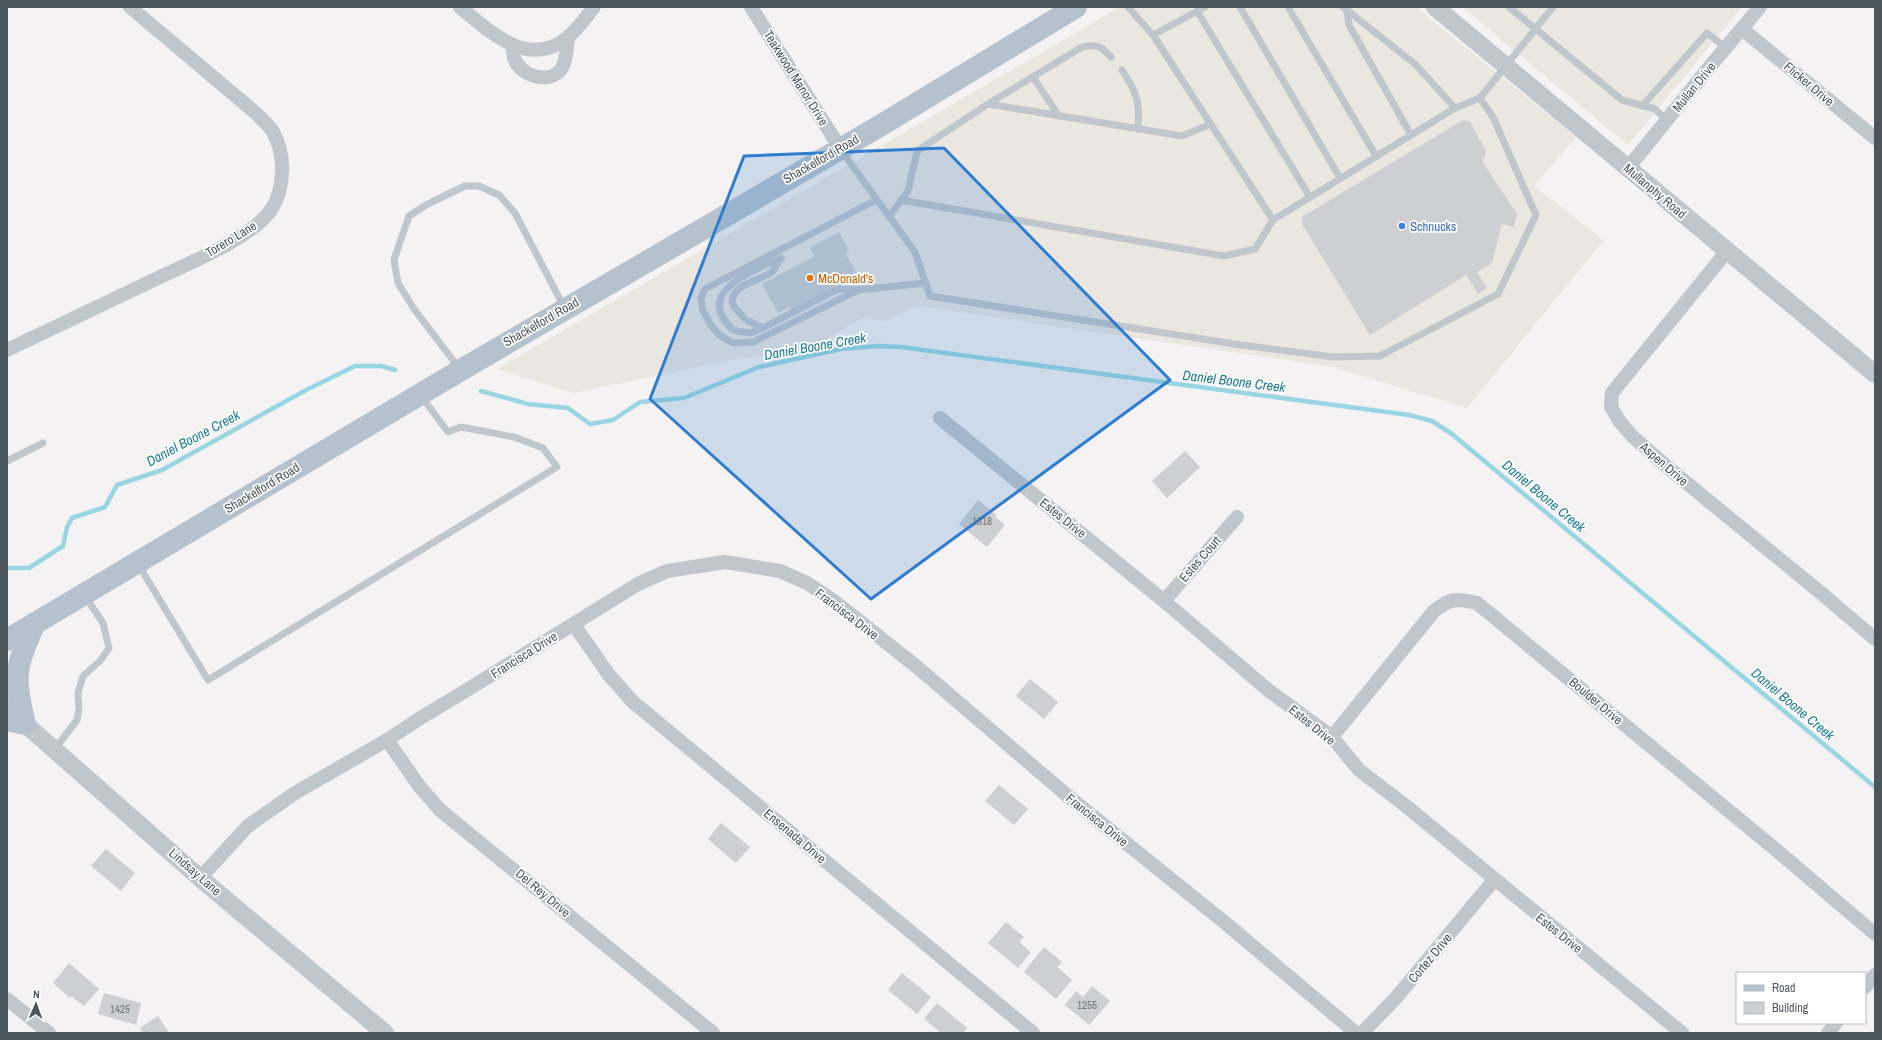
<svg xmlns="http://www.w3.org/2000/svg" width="1882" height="1040" font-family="'Archivo Narrow',sans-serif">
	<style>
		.commercial { fill: #eae7e0 }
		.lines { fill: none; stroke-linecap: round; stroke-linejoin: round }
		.stream { stroke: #99d6e2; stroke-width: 4.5 }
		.building { fill: #cdcfd3 }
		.service { stroke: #bfc6cc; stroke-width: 7 }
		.minor { stroke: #bfc6cc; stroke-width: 14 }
		.tertiary { stroke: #bfc6cc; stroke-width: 18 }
		.primary { stroke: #b5c2cd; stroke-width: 22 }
		.marked { fill: #307ccf; fill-opacity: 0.2; stroke: #307ccf; stroke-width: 3; stroke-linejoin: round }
		.shop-dot { fill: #3f7fe0; stroke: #fff; stroke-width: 1.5 }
		.food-dot { fill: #e8710a; stroke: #fff; stroke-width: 1.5 }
		.labels { text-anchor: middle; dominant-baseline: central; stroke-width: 3.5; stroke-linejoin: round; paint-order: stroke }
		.number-label { font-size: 11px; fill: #6c747a }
		.street-label { font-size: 13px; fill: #4c565d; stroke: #fff }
		.shop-label { font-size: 13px; fill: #366cbe; stroke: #fff; text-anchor: start }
		.food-label { font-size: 13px; fill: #c56008; stroke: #fff; text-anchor: start }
		.water-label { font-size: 14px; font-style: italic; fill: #1d7c8f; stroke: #fff }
	</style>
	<rect width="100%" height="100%" fill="#f4f2f2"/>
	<!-- commercial -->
	<g class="commercial">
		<polygon points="1120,7 1416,7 1576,137 1534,186 1604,240 1467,408 1333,367 917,306 886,321 862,318 811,348 726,361 573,393 497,369"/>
		<polygon points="1462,7 1742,7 1628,145"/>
	</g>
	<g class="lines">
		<!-- stream -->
		<g class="stream">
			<polyline points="481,391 528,404 568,408 590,424 613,420 640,402 684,398 759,367 841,349 879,346 901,347 1409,415 1432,421 1452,434 1875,787"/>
			<polyline points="7,568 29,568 63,546 67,527 72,518 105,507 117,485 162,470 306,390 355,366 381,366 395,370"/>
		</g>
	</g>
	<!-- building -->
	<g class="building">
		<polygon points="1463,120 1470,122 1486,151 1483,163 1517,214 1514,227 1502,224 1492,263 1477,272 1487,288 1478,294 1466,275 1370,335 1302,224 1302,217"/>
		<polygon points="839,232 849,251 845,253 856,272 835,283 837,286 791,310 789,307 778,313 762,284 815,256 810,248"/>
		<polygon points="1185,451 1200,467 1167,498 1152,481"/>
		<polygon points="978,500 997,515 995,517 1005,525 987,547 959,524"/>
		<polygon points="1030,679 1058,702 1044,719 1016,696"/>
		<polygon points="999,785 1028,809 1014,825 985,801"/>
		<polygon points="721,823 750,847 736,863 708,839"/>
		<polygon points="106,849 135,873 121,891 91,866"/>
		<polygon points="1006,922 1024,937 1019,942 1031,952 1018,968 988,943"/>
		<polygon points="1044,947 1062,962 1057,967 1072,980 1056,999 1024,972"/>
		<polygon points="69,963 99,989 84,1006 71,996 70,998 53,983"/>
		<polygon points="902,973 931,997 917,1014 888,990"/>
		<polygon points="1092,986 1110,1001 1089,1025 1065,1005 1076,991 1083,997"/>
		<polygon points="104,993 141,1003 136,1025 98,1014"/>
		<polygon points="937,1003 967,1028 963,1033 941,1033 924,1019"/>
		<polygon points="158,1016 169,1033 143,1033 140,1028"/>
	</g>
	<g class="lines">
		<!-- service -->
		<g class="service">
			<polyline points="1128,7 1153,35 1205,7"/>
			<polyline points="1240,7 1340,178"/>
			<polyline points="1288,7 1376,156"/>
			<polyline points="1343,7 1415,64 1455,108"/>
			<polyline points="1509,7 1622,100 1655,109 1667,120"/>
			<polyline points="1347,10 1349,25 1411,135"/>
			<polyline points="1197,11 1310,197"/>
			<polyline points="1153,35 1273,220 1455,108 1480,98 1553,7"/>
			<path d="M1122,70C1137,92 1140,102 1138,129"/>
			<polyline points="1033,77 1059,116"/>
			<path d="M988,104L1082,47C1097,44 1100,45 1111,57"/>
			<polyline points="1642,106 1707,33 1726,48"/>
			<polyline points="841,150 915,252 930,296 1241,345 1333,357 1380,356 1498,294 1536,215 1493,117 1480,98"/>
			<polyline points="901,200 1224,256 1255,249 1273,220"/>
			<polyline points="889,217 908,191 917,151 988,104 1182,136 1211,124"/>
			<polyline points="858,290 753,342 733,343 719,335 711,325 703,311 701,298 705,289 876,200"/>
			<path d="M744,318L734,307L732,301C734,283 760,281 772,272C775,269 778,262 781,258"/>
			<polyline points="748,321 763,328"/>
			<path d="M732,329C706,303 724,287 749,273C760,267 769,262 781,259"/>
			<polyline points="736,331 750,333 763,328 838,289 858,290 926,283"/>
			<polyline points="459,368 414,309 398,283 394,260 401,239 409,216 426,205 465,186 479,186 499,195 515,213 564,307"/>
			<polyline points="7,461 43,443"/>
			<polyline points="138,564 208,680 557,467 543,448 514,437 461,427 448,432 421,396"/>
			<polyline points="54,750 77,720 79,709 78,693 83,676 100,661 109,648 103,623 85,596"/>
		</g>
		<!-- minor -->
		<g class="minor">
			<path d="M460,7C490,32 529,70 568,37C578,29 586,17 594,7"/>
			<polyline points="751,7 840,148"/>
			<polyline points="1742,29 1875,138"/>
			<path d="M513,46C513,49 513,55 514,58C520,77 551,85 562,68C567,59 567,47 568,38"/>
			<polyline points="1628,168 1712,64 1760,7"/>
			<polyline points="1727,251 1612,393 1611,407 1620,422 1633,437 1672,471 1821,593 1875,639"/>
			<path d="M7,350C57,326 108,302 158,278C189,263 252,238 271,210C285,188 286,155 273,132C269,125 262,120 257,114L130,7"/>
			<polyline points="940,418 1164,601 1268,690 1332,737 1359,770 1406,806 1682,1033"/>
			<polyline points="1164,601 1237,517"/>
			<polyline points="574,625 609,675 633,702 1033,1033"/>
			<path d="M1332,737L1434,611C1451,598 1456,598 1477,603L1775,849L1875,934"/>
			<polyline points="387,740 420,787 440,810 713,1033"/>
			<polyline points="200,878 248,826 295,793 387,740 422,717 467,690 638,584 667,571 725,562 780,571 807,583 834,601 917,667 1069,797 1229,926 1356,1033"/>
			<polyline points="1865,987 1875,975"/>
			<polyline points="7,999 49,1033"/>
			<polyline points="1362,1033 1395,999 1494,880"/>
			<polyline points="1828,1033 1836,1023"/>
		</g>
		<!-- tertiary -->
		<g class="tertiary">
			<polyline points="1435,7 1875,374"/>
			<polyline points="7,708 200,878 385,1033"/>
		</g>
		<!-- primary -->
		<g class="primary">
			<polyline points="7,640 461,370 878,127 1076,7"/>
			<path d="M7,720L25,724C13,677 15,667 35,623"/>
		</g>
	</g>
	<!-- marked area -->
	<path class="marked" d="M944,148L1170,380L871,599L650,399L744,156Z"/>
	<!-- markers -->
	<circle class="shop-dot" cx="1402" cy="226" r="4"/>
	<circle class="food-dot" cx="810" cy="278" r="4"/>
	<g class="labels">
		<!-- number labels -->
		<g class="number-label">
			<text x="982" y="521">1618</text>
			<text x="1087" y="1005">1255</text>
			<text x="120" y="1009">1425</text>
		</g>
		<!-- street labels -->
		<g class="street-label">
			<text transform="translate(796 78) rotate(58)">Teakwood Manor Drive</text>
			<text transform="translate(1809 84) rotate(40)">Flicker Drive</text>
			<text transform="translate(1694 87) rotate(-51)">Mullan Drive</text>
			<text transform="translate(821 159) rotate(-30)">Shackelford Road</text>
			<text transform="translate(1655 191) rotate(40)">Mullanphy Road</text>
			<text transform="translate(231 239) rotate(-31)">Torero Lane</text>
			<text transform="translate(541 322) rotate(-30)">Shackelford Road</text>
			<text transform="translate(1664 464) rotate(41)">Aspen Drive</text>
			<text transform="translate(262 488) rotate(-31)">Shackelford Road</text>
			<text transform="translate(1063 518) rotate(39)">Estes Drive</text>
			<text transform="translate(1200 559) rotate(-49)">Estes Court</text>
			<text transform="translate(847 614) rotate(37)">Francisca Drive</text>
			<text transform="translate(524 655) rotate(-32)">Francisca Drive</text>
			<text transform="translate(1596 701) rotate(40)">Boulder Drive</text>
			<text transform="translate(1312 725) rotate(39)">Estes Drive</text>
			<text transform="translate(1097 820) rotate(39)">Francisca Drive</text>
			<text transform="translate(795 836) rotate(40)">Ensenada Drive</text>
			<text transform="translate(195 872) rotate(41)">Lindsay Lane</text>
			<text transform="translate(543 893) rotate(40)">Del Rey Drive</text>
			<text transform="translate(1559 933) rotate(39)">Estes Drive</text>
			<text transform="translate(1430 958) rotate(-50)">Cortez Drive</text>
		</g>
		<!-- shop labels -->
		<g class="shop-label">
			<text x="1410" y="226">Schnucks</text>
		</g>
		<!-- food labels -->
		<g class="food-label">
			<text x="818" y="278">McDonald's</text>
		</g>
		<!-- water labels -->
		<g class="water-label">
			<text transform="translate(815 346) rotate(-10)">Daniel Boone Creek</text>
			<text transform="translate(1234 381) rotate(7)">Daniel Boone Creek</text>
			<text transform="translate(193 438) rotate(-28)">Daniel Boone Creek</text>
			<text transform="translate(1544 496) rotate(40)">Daniel Boone Creek</text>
			<text transform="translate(1793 704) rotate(40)">Daniel Boone Creek</text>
		</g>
	</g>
	<!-- border -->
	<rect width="1882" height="1040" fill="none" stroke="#4c565d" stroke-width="16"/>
	<!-- legend -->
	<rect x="1736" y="972" width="130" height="52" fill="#ffffff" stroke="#b7bbbe"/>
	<rect x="1744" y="985" width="20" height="6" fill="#b5c2cd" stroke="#b7bbbe"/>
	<text x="1772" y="992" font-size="12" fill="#4c565d">Road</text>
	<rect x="1744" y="1002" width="20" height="12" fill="#cdcfd3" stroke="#b7bbbe"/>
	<text x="1772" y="1012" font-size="12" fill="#4c565d">Building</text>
	<!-- north arrow -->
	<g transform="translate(36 1004) rotate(2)" stroke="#ffffff" stroke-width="3" paint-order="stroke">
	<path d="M0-3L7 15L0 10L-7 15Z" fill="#4c565d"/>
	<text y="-6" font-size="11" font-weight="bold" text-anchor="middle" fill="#4c565d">N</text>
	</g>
</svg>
